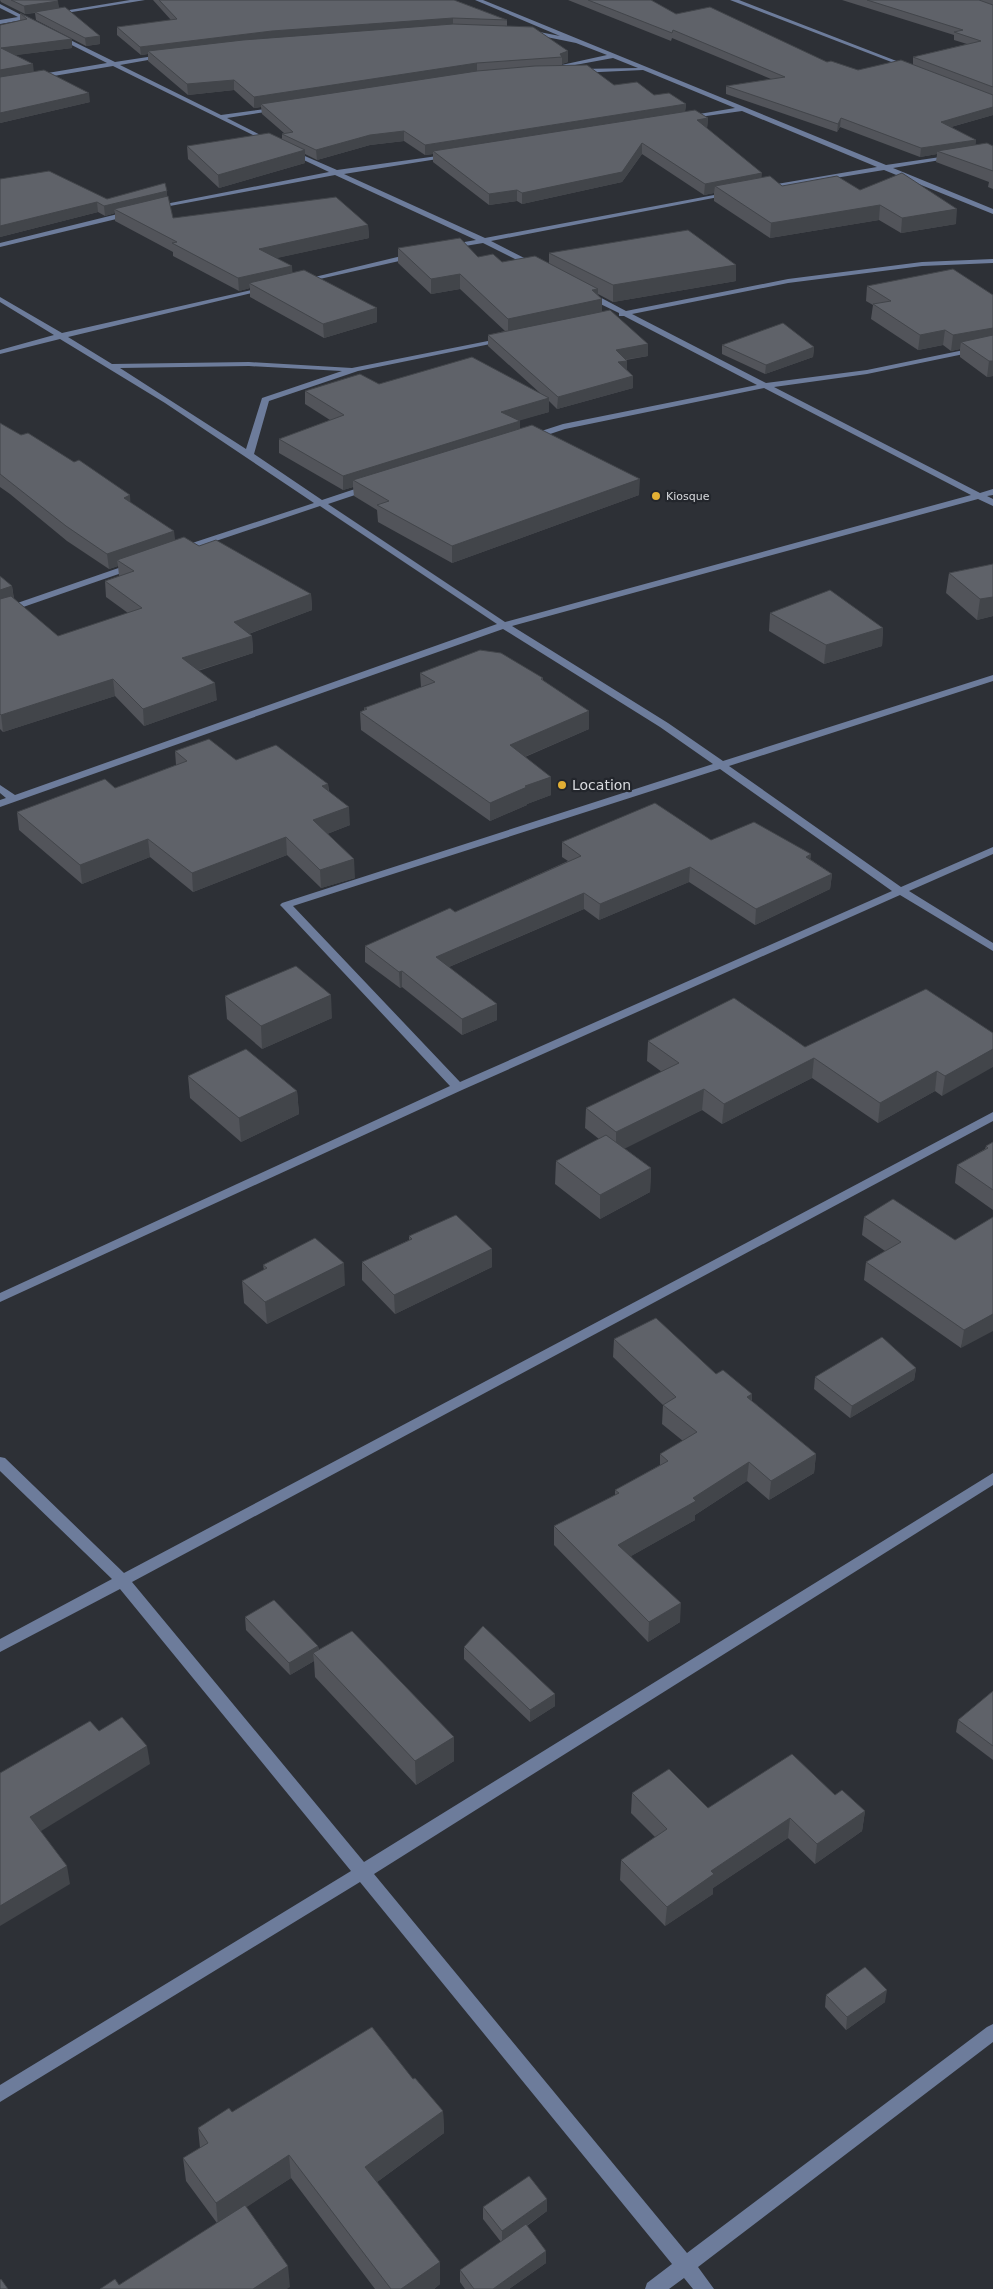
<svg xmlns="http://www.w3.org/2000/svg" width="993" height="2289" font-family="'DejaVu Sans',sans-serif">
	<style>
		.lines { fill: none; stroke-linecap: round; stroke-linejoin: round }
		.minor { fill: #6d7c9b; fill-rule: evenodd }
		.wall { fill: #52545a }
		.shaded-wall { fill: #42454a }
		.building { fill: #5f6269; stroke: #42454a }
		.poi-dot { fill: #e2af34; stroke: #23262c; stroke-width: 2 }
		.labels { text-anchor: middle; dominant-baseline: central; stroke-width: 4.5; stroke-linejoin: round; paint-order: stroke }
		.far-poi-label { font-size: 11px; fill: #d8dade; stroke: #23262c; text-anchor: start }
		.poi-label { font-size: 14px; fill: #d8dade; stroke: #23262c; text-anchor: start }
	</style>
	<rect width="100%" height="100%" fill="#2d3036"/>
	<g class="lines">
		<!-- minor -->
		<g class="minor">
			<polygon points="130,0 145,0 54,15 51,13"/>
			<polygon points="475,0 483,0 886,165 954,155 955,156 952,158 893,168 993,209 993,214 884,170 762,190 762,186 765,186 877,167 742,111 685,119 684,118 687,116 735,108 643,70 578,73 575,71 578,69 638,68 613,58 548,70 548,68 607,55 576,43 527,33 529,30 560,36"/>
			<polygon points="730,0 739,0 912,67 907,68"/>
			<polygon points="0,4 37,23 34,25 23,20 0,24 0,20 18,17 0,8"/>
			<polygon points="56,33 115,62 167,54 165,57 120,65 221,115 280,107 281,108 278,110 227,118 274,142 269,143 113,66 0,85 0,81 107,63 54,36"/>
			<polygon points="291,150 337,170 452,154 452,156 450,157 344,174 485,238 730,192 734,194 491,241 536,264 537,266 533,268 483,243 447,249 447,245 476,240 335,175 154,209 150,207 329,172 289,153 288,152"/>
			<polygon points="130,211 134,213 133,215 0,247 0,243"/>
			<polygon points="414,253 417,253 417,257 302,283 298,281"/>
			<path d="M993,259V263L922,266L788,283L632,314L766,383L867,370L993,344V348L867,374L774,387L980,493L993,489V495L987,496L993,499V506L978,499L512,626L668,723L723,761L993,675V681L729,766L901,887L993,847V854L909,891L993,943V951L900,895L462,1090L0,1302V1293L450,1086L282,907L280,905L282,903L713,764L660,727L503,629L0,807V800L6,798L0,793V785L15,795L497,624L320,506L183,552H177V548L314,503L165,403L60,339L0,354V350L54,335L0,302V297L62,333L265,287L269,289L68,337L112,364L249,362L352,368L508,337L509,339L505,341L358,371L269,401L254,454L322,500L367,485H373V489L328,504L505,622L971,495L764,388L565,429L535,439H529V435L563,424L757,385L624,316H619V313L586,297V293H592L626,311L788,279L922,262ZM249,366L342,371L262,398L246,449L120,368ZM720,769L892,891L460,1082L293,906Z"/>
			<polygon points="133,563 136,564 136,568 0,615 0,609"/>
			<polygon points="993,1112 993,1121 132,1582 364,1862 993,1473 993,1485 374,1874 687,2253 987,2027 993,2024 993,2042 698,2267 714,2289 693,2289 684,2278 669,2289 645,2289 647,2283 672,2264 360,1882 0,2102 0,2085 351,1871 120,1589 0,1652 0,1639 112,1579 0,1471 0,1457 5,1458 124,1573"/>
		</g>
	</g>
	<!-- wall -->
	<g class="wall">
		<polygon points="0,0 57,0 59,8 100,36 100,44 86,46 36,20 35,13 25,14 1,2"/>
		<polygon points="153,0 454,0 507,20 507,26 533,27 568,62 562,64 562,66 614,85 686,104 685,111 708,118 707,128 762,178 782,186 860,190 956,224 901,233 879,220 770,238 714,201 714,193 704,195 642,154 622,182 522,204 517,201 489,205 433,162 433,154 425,155 404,141 370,145 317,160 305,154 305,163 219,188 188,159 187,146 282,140 282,134 284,133 262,114 261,107 254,108 234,90 188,95 148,61 148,54 141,55 117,35 117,27 171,20"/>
		<polygon points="568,0 651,0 676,14 827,62 858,70 913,64 913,57 967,44 954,40 954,35 842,0 993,0 993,115 951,127 976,140 975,145 993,146 993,189 988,187 989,182 936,162 937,154 920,157 840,127 837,132 726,94 726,86 771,79 672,38 671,41"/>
		<polygon points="20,13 72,48 15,55 34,72 90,102 0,123 20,20"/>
		<polygon points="0,179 107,199 167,191 167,196 173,218 368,225 369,238 276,258 292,266 292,273 377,308 377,322 324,338 250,297 250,288 239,291 173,256 173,252 115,221 115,213 105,216 98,212 0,237"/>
		<polygon points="398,248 478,257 502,262 549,264 549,253 736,281 613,302 598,294 602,311 648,356 626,360 627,361 627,370 633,376 633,388 557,409 549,401 549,412 519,420 520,421 520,428 639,495 452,563 378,522 377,510 354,496 353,487 343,490 279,453 279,439 330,420 305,404 305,391 379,384 540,393 488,346 488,335 505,331 460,289 431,294 398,263"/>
		<polygon points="867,286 993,295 993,376 987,377 960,357 960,349 951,351 943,345 918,350 871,319 873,305 866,301"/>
		<polygon points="722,345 814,347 813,357 765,374 722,354"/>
		<polygon points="0,423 130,502 175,540 199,546 311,594 312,610 249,634 252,636 253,653 198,671 217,700 144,726 115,696 3,732 0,729 0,576 12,586 14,599 58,636 128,613 106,597 105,581 119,576 118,566 109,569 67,541 10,494 0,487"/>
		<polygon points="993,563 993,616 977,620 946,593 949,573 993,564"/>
		<polygon points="770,613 883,628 882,646 824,664 769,631"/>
		<polygon points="420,673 543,678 543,681 589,729 525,757 551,795 527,804 527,805 490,821 361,730 360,712 364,710 364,708 421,687"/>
		<polygon points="175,751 236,760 328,784 329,791 350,825 327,834 355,878 321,888 287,855 193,892 150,857 82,884 19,830 17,812 115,788 176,765"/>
		<polygon points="711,840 811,854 810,859 832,874 830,889 755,925 689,882 599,920 584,909 449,967 497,1020 462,1035 402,987 400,988 365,962 365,946 455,912 568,861 562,857 562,842"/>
		<polygon points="225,996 332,1018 262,1049 227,1019"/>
		<polygon points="993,1033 942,1096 935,1091 878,1123 812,1078 722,1124 702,1110 624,1148 651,1168 650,1192 600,1219 555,1184 556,1161 599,1139 585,1128 586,1108 662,1072 647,1061 648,1041 805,1047"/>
		<polygon points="188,1076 297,1091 299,1114 241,1142 190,1098"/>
		<polygon points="993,1142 993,1210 955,1183 957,1165 985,1149 986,1146"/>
		<polygon points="864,1217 955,1240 993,1217 961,1348 864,1280 866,1262 885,1251 862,1235"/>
		<polygon points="409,1236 492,1267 395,1314 362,1280 362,1262 409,1240"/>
		<polygon points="263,1265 345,1285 267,1324 244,1303 242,1281 264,1270"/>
		<polygon points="614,1339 716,1374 752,1394 752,1401 816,1454 814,1473 769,1500 747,1481 695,1515 695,1520 631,1556 680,1622 648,1642 554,1545 554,1526 615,1495 615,1490 660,1465 660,1454 683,1441 662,1424 663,1405 613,1357"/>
		<polygon points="916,1368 914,1380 850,1418 814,1389 815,1377"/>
		<polygon points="245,1617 318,1646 319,1650 454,1761 416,1785 315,1677 314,1661 290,1675 246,1630"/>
		<polygon points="464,1647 555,1706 530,1722 464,1659"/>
		<polygon points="993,1691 993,1760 956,1732 958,1720"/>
		<polygon points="632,1793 708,1808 835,1795 865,1811 862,1831 815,1864 788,1838 713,1888 713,1894 665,1926 620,1880 621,1860 655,1837 631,1813"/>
		<polygon points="826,1995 885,2002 846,2030 825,2007"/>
		<polygon points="413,2079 443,2111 444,2133 377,2182 440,2284 434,2289 375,2289 291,2178 246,2207 290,2287 119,2285 217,2223 186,2181 183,2158 200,2148 198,2128 232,2112"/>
		<polygon points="547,2199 547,2211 527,2226 546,2251 546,2263 509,2289 465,2289 460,2282 460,2270 501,2242 483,2219 483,2207"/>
	</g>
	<!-- shaded-wall -->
	<g class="shaded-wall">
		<polygon points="58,1 59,9 25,14 24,6"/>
		<polygon points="453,18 453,26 148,51 148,54 141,55 140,47 272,31"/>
		<polygon points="100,36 100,44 86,46 85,38"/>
		<polygon points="72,39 72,48 2,57 1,48"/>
		<polygon points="568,51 568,62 562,64 562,57 560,54"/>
		<polygon points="477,63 477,73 261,104 261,107 254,108 254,97"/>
		<polygon points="33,64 34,73 0,79 0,70"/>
		<polygon points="234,80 234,90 188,95 187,84"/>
		<polygon points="89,93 90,102 0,123 0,113"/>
		<polygon points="686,104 685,114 433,151 433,154 425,155 425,145"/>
		<polygon points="993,107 993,115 940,130 941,122"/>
		<polygon points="708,118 707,129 697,120"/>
		<polygon points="841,118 840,127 837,132 838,124"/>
		<polygon points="404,131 404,141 370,145 317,160 316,150 370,135"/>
		<polygon points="976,140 975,149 937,151 937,154 920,157 921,148"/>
		<polygon points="642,143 642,154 622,182 522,204 522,193"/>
		<polygon points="305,150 305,163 219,188 218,175"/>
		<polygon points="762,173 761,184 715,186 714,193 704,195 705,184"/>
		<polygon points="517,190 517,201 489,205 489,194"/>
		<polygon points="167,191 167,200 114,209 115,213 105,216 104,206"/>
		<polygon points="97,202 98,212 0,237 0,226"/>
		<polygon points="880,205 879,220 770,238 771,223"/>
		<polygon points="957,209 956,224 901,233 902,218"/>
		<polygon points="368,225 369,238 259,262 259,249"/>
		<polygon points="736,265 736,281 613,302 613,285"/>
		<polygon points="292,266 293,279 249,283 250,288 239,291 238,278"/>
		<polygon points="460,274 460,289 431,294 431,279"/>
		<polygon points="598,289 598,300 602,299 602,315 508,334 508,319 592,290"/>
		<polygon points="377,308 377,322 324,338 323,324"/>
		<polygon points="993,328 993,343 961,342 960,349 951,351 953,335"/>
		<polygon points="945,330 943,345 918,350 920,335"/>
		<polygon points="648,344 648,356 615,361 616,350"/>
		<polygon points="814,347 813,357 765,374 766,365"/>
		<polygon points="627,361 627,372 618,362"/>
		<polygon points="989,361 993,361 993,376 987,377"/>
		<polygon points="633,376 633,388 557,409 558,397"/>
		<polygon points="549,398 549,412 501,426 501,412"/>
		<polygon points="520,421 520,435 353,480 353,487 343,490 343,476"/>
		<polygon points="640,479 639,495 452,563 452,546"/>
		<polygon points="130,495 131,510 124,498"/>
		<polygon points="174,531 176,546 117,560 118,566 109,569 107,554"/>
		<polygon points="12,586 14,602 0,607 0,590"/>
		<polygon points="311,594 312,610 235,639 234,622"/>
		<polygon points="993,597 993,616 977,620 980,599"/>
		<polygon points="883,628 882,646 824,664 826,645"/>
		<polygon points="252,636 253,653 183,675 182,658"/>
		<polygon points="113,679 115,696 3,732 1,715"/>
		<polygon points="215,683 217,700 144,726 143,709"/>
		<polygon points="589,711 589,729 510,763 510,745"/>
		<polygon points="551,777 551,795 527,804 527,805 490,821 490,803 525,786"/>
		<polygon points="328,784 329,802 322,786"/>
		<polygon points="349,807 350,825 314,839 313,820"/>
		<polygon points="286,837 287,855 193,892 192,873"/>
		<polygon points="148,839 150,857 82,884 80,865"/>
		<polygon points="811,854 809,870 806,857"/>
		<polygon points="354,859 355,878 321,888 320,870"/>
		<polygon points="690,867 689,882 599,920 600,904"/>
		<polygon points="832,874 830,889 755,925 756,909"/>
		<polygon points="584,893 584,909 437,972 436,957"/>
		<polygon points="402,971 402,987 400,988 399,972"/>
		<polygon points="331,995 332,1018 262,1049 261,1026"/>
		<polygon points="497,1004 497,1020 462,1035 462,1019"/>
		<polygon points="993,1049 993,1067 942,1096 945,1076"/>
		<polygon points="814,1058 812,1078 722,1124 724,1104"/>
		<polygon points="937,1071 935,1091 878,1123 880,1103"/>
		<polygon points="704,1089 702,1110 616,1153 616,1132"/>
		<polygon points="297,1091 299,1114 241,1142 239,1118"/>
		<polygon points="651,1168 650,1192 600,1219 600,1195"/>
		<polygon points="492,1249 492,1267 395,1314 394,1295"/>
		<polygon points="344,1263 345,1285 267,1324 265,1302"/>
		<polygon points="993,1314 993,1331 961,1348 964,1330"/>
		<polygon points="916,1368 914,1380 850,1418 852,1406"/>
		<polygon points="752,1394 751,1413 747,1397"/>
		<polygon points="816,1454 814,1473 769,1500 771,1481"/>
		<polygon points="749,1462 747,1481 695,1515 695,1520 617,1564 618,1545"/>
		<polygon points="681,1603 680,1622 648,1642 649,1622"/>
		<polygon points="318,1646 319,1658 313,1653 314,1661 290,1675 289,1663"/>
		<polygon points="555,1694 555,1706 530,1722 530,1710"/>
		<polygon points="454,1737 454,1761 416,1785 415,1761"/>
		<polygon points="147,1746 150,1764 33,1836 30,1817"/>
		<polygon points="865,1811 862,1831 815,1864 817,1844"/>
		<polygon points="790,1818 788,1838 713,1888 713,1894 665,1926 667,1907 711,1871"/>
		<polygon points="67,1866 70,1884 0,1926 0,1906"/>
		<polygon points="887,1990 885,2002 846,2030 847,2017"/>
		<polygon points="443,2111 444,2133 366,2190 365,2167"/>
		<polygon points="289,2155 291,2178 218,2226 216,2203"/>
		<polygon points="547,2199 547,2211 502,2243 502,2231"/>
		<polygon points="546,2251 546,2263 509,2289 493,2289"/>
		<polygon points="440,2262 440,2284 434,2289 401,2289"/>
		<polygon points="288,2266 290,2287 287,2289 253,2289"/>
	</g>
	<!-- building -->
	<g class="building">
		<polygon points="11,0 57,0 58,1 24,6"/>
		<polygon points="159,0 454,0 507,20 453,18 272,31 140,47 117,27 177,19"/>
		<polygon points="588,0 651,0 676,14 710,7 827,62 831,61 858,70 901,60 993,95 993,107 941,122 976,140 921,148 841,118 838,124 726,86 785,77 673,30 672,33"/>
		<polygon points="867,0 979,0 993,5 993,87 913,57 981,41 954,32 963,30"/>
		<polygon points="65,7 100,36 85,38 35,12"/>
		<polygon points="20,13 72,39 1,48 33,64 0,70 0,25 27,19"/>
		<polygon points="453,24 533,27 568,51 560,54 562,57 477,63 254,97 234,80 187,84 148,51 243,40"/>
		<polygon points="587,65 614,85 637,82 654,95 669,93 686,104 425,145 404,131 370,135 316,150 282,134 293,132 261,104 477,71 535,66"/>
		<polygon points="44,70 89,93 0,113 0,77"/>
		<polygon points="695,110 708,118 697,120 762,173 705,184 642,143 622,172 522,193 517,190 489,194 433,151"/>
		<polygon points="269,133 305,150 218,175 187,146"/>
		<polygon points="987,143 993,146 993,171 937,151"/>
		<polygon points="49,171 107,199 165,183 167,191 104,206 97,202 0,226 0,179"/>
		<polygon points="902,173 957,209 902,218 880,205 771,223 715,186 770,176 782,186 837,176 860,190"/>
		<polygon points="168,196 173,218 336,197 368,225 259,249 292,266 238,278 172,243 177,242 114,209"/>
		<polygon points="688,230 736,265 613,285 549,253"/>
		<polygon points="460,238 478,257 493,254 502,262 535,256 598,289 592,290 602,299 508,319 460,274 431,279 398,248"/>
		<polygon points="953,269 993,295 993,328 953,335 945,330 920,335 873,304 891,301 867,286"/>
		<polygon points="304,270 377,308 323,324 249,283"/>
		<polygon points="610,310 648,344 616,350 627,361 618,362 633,376 558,397 488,335"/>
		<polygon points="783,323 814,347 766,365 722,345"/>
		<polygon points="993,335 993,361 989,361 961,342"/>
		<polygon points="472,357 549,398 501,412 520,421 343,476 279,439 344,415 305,391 360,374 379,384"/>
		<polygon points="0,423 21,435 28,433 74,462 79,460 130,495 124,498 174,531 107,554 66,526 0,474"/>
		<polygon points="532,425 640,479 452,546 377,505 389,501 353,480"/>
		<polygon points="184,537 199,546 216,540 311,594 234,622 252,636 182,658 215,683 143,709 113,679 1,715 0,714 0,599 11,596 58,636 142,608 105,581 134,571 117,560"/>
		<polygon points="993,564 993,597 980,599 949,573"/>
		<polygon points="0,576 12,586 0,590"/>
		<polygon points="830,590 883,628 826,645 770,613"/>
		<polygon points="480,650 501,653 543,678 541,679 589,711 510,745 551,777 525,786 527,787 490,803 360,712 367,709 364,708 435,682 420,673"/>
		<polygon points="209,739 236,760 276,745 328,784 322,786 349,807 313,820 354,859 320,870 286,837 192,873 148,839 80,865 17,812 105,779 115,788 187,761 175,751"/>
		<polygon points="655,803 711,840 754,822 811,854 806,857 832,874 756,909 690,867 600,904 584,893 436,957 497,1004 462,1019 402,971 399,972 365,946 450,908 455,912 581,856 562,842"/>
		<polygon points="296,966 331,995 261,1026 225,996"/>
		<polygon points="926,989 993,1033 993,1049 945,1076 937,1071 880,1103 814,1058 724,1104 704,1089 616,1132 586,1108 679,1063 648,1041 734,998 805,1047"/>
		<polygon points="246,1049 297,1091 239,1118 188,1076"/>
		<polygon points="606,1135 651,1168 600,1195 556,1161"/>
		<polygon points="993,1142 993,1190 957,1165 988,1148 986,1146"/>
		<polygon points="893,1199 955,1240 993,1217 993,1314 964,1330 866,1262 901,1242 864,1217"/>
		<polygon points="456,1215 492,1249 394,1295 362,1262 412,1239 409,1236"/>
		<polygon points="315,1238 344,1263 265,1302 242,1281 267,1268 263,1265"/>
		<polygon points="656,1318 716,1374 723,1370 752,1394 747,1397 816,1454 771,1481 749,1462 693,1498 696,1501 618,1545 681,1603 649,1622 554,1526 619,1493 615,1490 668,1461 660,1454 697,1432 663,1405 676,1397 614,1339"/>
		<polygon points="882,1337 916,1368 852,1406 815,1377"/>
		<polygon points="274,1600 318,1646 289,1663 245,1617"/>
		<polygon points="483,1626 555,1694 530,1710 464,1647"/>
		<polygon points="352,1631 454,1737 415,1761 313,1653"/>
		<polygon points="993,1691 993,1746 958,1720"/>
		<polygon points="122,1717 147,1746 30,1817 67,1866 0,1906 0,1773 90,1721 99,1731"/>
		<polygon points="792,1754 835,1795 842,1790 865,1811 817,1844 790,1818 711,1871 714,1874 667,1907 621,1860 667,1829 632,1793 669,1769 708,1808"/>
		<polygon points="865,1967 887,1990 847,2017 826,1995"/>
		<polygon points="372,2027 413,2079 415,2078 443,2111 365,2167 440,2262 401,2289 391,2289 289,2155 216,2203 183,2158 208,2143 198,2128 229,2108 232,2112"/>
		<polygon points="529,2176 547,2199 502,2231 483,2207"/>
		<polygon points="245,2205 288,2266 253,2289 100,2289 115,2279 119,2285"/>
		<polygon points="526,2224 546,2251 493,2289 474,2289 460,2270"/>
		<polygon points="1,2279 8,2289 0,2289 0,2280"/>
	</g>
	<!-- markers -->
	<g class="poi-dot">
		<circle cx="656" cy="496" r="5"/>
		<circle cx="562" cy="785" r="5"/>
	</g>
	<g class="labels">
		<!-- far-poi labels -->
		<g class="far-poi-label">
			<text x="666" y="496">Kiosque</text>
		</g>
		<!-- poi labels -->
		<g class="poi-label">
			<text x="572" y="785">Location</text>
		</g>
	</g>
</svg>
